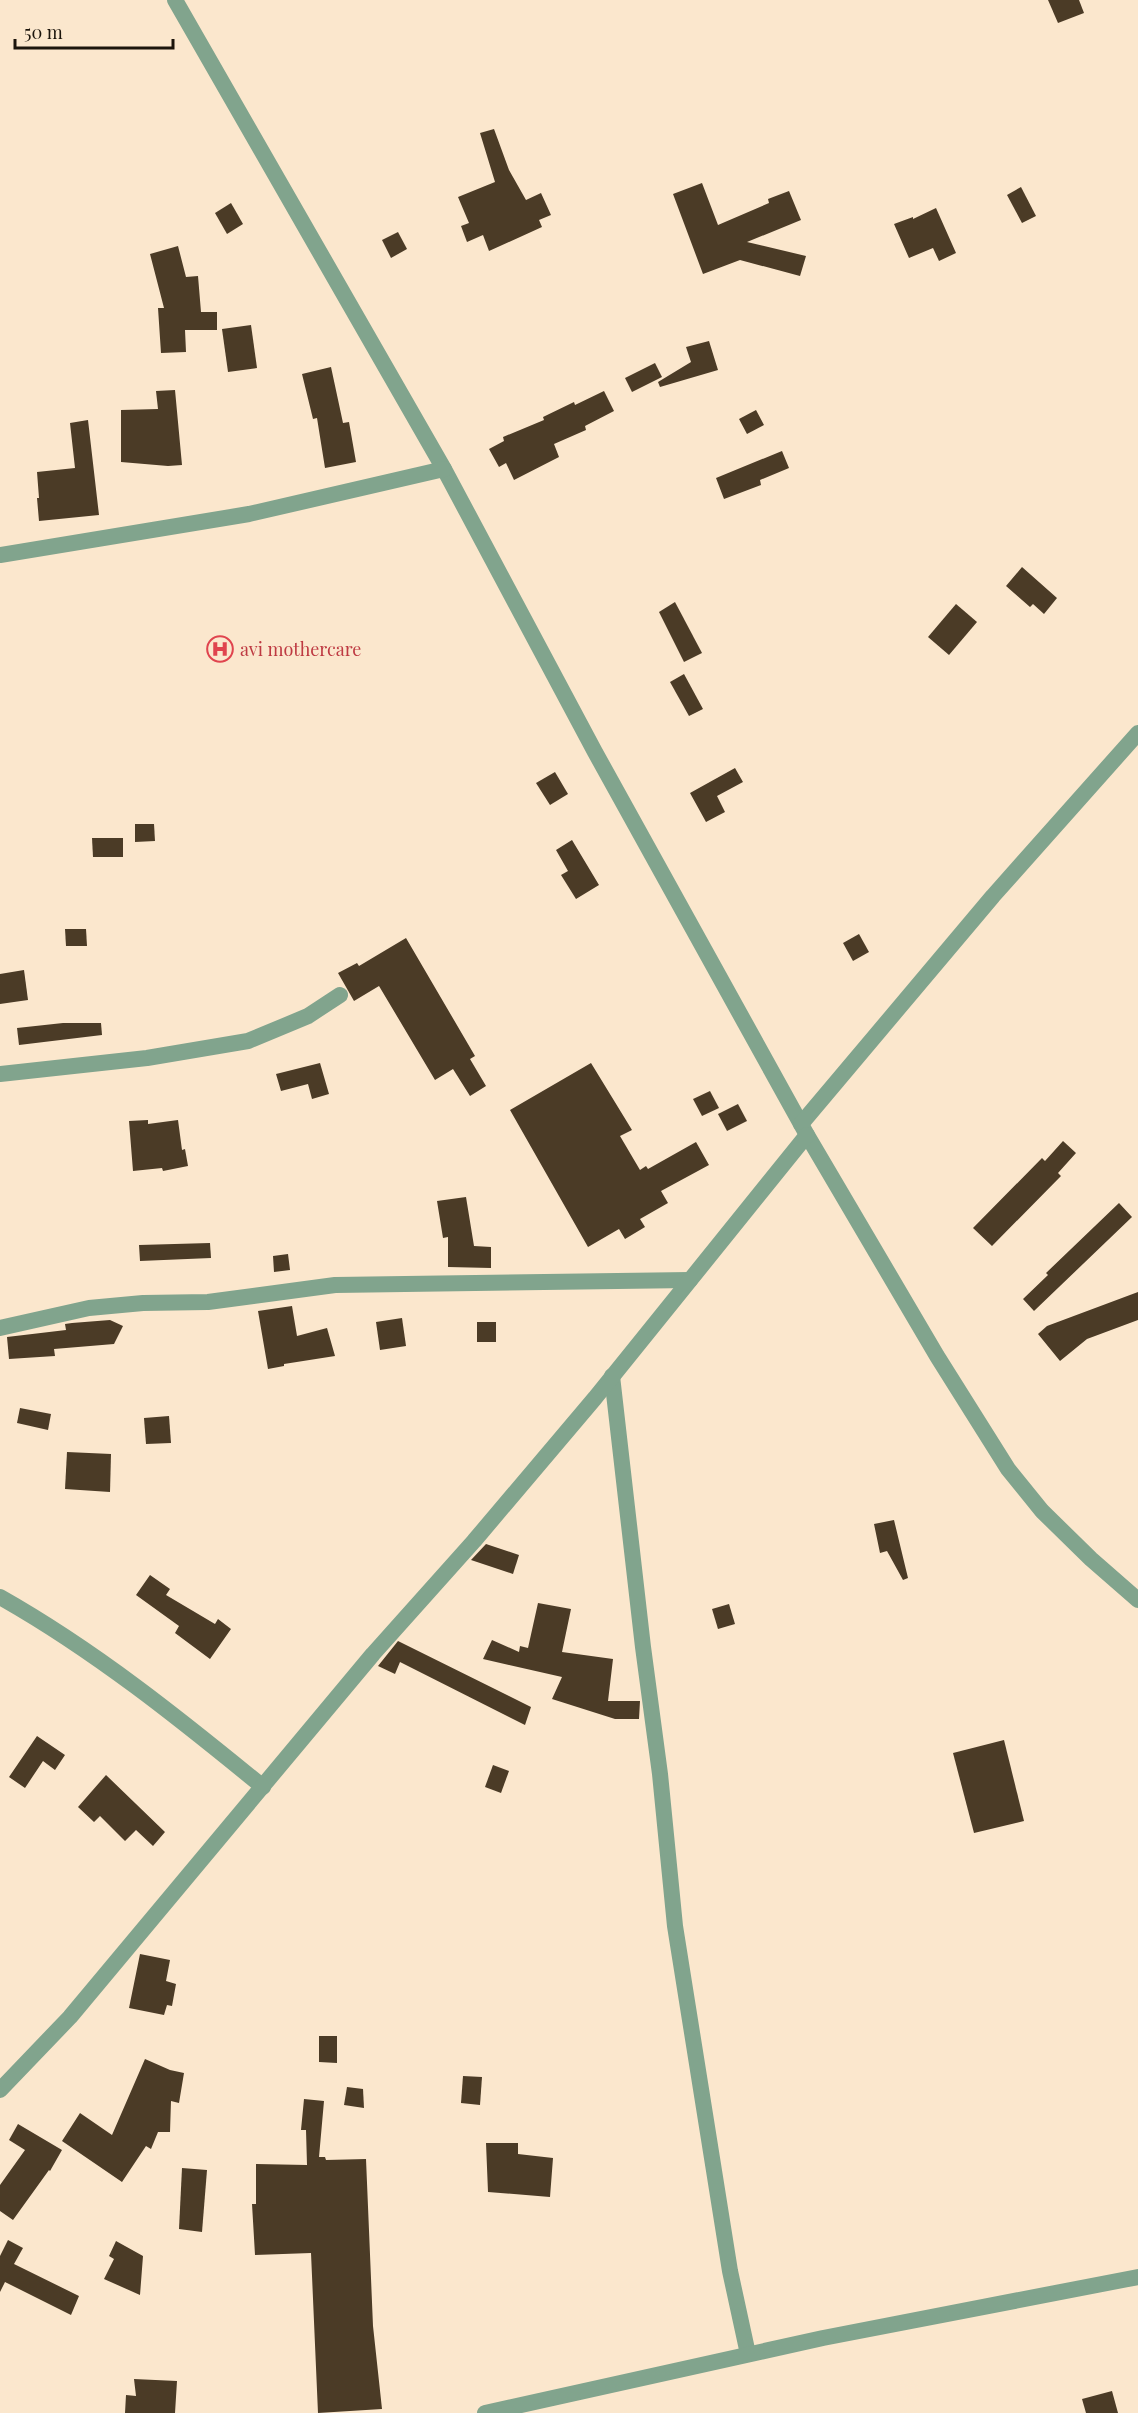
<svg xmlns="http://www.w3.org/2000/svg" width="1138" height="2413" font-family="'Playfair Display',serif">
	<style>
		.building { fill: #4b3b26 }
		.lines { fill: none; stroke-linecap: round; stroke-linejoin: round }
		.minor { stroke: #81a48d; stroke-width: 16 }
		.labels { text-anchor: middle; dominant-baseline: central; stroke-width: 6; stroke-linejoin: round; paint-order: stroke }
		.health-label { font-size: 18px; fill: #be3a42; stroke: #fbe7cd; text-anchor: start }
	</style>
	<rect width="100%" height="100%" fill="#fbe7cd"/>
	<!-- building -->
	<g class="building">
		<polygon points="1048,0 1079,0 1084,13 1058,23"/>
		<polygon points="494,129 509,170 526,200 541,193 551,215 539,220 542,227 489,251 483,235 467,242 461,226 469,223 458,197 495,182 480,133"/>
		<polygon points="702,183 718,225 769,203 768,199 789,191 801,220 747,242 806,256 800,276 740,260 703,274 673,194"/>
		<polygon points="1021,187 1036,216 1022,223 1007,195"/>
		<polygon points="231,203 243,224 227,234 215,213"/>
		<polygon points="936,208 956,253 939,261 933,248 909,258 894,224 913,217 913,219"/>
		<polygon points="398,232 407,249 391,258 382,240"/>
		<polygon points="178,246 186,277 198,276 201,312 217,312 217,330 185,330 186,352 161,353 158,308 164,308 150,254"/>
		<polygon points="251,325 257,368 228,372 222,329"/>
		<polygon points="709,341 718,370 660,387 658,382 691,362 686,347"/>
		<polygon points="655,363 662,377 632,392 625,378"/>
		<polygon points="331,367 343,423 349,422 356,462 325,468 317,418 313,419 302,374"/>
		<polygon points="175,390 182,465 168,466 121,462 121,410 158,409 156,391"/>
		<polygon points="604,391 614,411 585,426 586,430 554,444 559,457 514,480 506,463 499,467 489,449 504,441 503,437 544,420 543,417 574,402 575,405"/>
		<polygon points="756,410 764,425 747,434 739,419"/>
		<polygon points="88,420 99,515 39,521 37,498 39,498 37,472 75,468 70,423"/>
		<polygon points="782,451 789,468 760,480 761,485 724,499 716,478"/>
		<polygon points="1022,567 1057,598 1044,614 1033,604 1030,607 1006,586"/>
		<polygon points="675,602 702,653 684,662 659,612"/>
		<polygon points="956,604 977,622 949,655 928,637"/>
		<polygon points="684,674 703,709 689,716 670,682"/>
		<polygon points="735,768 743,782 717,796 725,812 706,822 690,793"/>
		<polygon points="555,772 568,794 550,805 536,783"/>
		<polygon points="135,824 154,824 155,841 135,842"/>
		<polygon points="92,838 123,838 123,857 93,857"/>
		<polygon points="572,840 599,885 576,899 561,875 568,871 556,850"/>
		<polygon points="65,929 86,929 87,946 66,946"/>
		<polygon points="859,934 869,952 853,961 843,943"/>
		<polygon points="406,938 475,1056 470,1059 486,1086 470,1096 453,1069 435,1080 379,986 354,1001 338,973 357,963 359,966"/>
		<polygon points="24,970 28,1000 0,1004 0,974"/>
		<polygon points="63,1023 101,1023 102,1035 19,1045 17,1028"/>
		<polygon points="320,1063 329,1094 312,1099 308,1084 281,1091 276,1074"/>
		<polygon points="591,1063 632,1130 620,1136 640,1170 646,1166 648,1169 696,1142 709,1165 661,1191 668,1203 640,1219 645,1227 625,1239 619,1229 588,1247 510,1110"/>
		<polygon points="710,1091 719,1108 702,1116 693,1099"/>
		<polygon points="738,1104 747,1121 727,1131 718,1114"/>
		<polygon points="148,1120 148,1124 178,1120 182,1150 185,1149 188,1166 163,1171 162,1168 133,1171 129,1121"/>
		<polygon points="1063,1141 1076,1153 1058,1173 1061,1176 992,1246 973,1228 1042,1158 1045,1161"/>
		<polygon points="466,1197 474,1246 491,1247 491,1268 448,1267 448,1237 443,1238 437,1201"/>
		<polygon points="1119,1203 1132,1217 1034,1311 1023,1299 1048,1275 1046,1273"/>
		<polygon points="210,1243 211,1258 140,1261 139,1245"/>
		<polygon points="288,1254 290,1270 274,1272 273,1256"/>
		<polygon points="1138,1292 1138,1320 1087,1339 1060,1361 1038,1334 1047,1326"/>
		<polygon points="292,1306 297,1336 327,1328 335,1356 284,1364 284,1366 268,1369 258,1311"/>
		<polygon points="402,1318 406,1346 380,1350 376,1322"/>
		<polygon points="110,1320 123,1326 114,1344 54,1349 55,1356 9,1359 7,1337 66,1330 65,1324 72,1323"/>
		<rect x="477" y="1322" width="19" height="20"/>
		<polygon points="20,1408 51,1414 48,1430 17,1423"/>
		<polygon points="169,1416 171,1443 146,1444 144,1418"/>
		<polygon points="67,1452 111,1454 110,1492 65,1489"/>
		<polygon points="894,1520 908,1578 903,1580 887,1551 880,1553 874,1524"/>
		<polygon points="486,1544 519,1555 513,1574 471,1560"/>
		<polygon points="150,1575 170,1589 166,1595 215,1624 218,1619 231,1629 210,1659 175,1633 179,1626 136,1595"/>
		<polygon points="538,1603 571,1609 562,1652 613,1659 608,1701 640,1701 639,1719 615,1719 552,1699 562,1677 483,1659 492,1640 519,1652 520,1646 528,1648"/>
		<polygon points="729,1604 735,1624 718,1629 712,1609"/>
		<polygon points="398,1641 531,1707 525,1725 400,1662 395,1674 378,1666"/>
		<polygon points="37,1736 65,1755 55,1770 43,1761 25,1788 9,1777"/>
		<polygon points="1004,1740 1024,1821 974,1833 953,1753"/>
		<polygon points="493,1765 509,1771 501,1793 485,1787"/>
		<polygon points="106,1775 165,1832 153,1846 136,1830 125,1841 100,1816 94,1822 78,1807"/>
		<polygon points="140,1954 170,1960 166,1981 176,1984 172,2006 167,2005 164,2015 129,2008"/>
		<polygon points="319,2036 337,2036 337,2063 319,2062"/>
		<polygon points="145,2059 170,2070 184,2073 179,2103 171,2101 170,2132 158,2132 151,2149 146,2146 122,2182 62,2141 80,2113 112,2135"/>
		<polygon points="463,2076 482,2077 480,2105 461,2103"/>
		<polygon points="347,2087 363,2089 364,2108 344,2105"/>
		<polygon points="304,2099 324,2101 319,2157 325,2157 326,2160 366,2159 373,2326 382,2409 318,2413 311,2253 255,2255 252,2204 256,2204 256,2164 307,2165 306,2130 301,2130"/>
		<polygon points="18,2124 62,2150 50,2171 49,2170 13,2220 0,2211 0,2185 25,2150 9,2140"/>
		<polygon points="486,2143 518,2143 518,2154 553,2158 550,2197 488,2192"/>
		<polygon points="182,2168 207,2170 202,2232 179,2229"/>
		<polygon points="8,2240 23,2248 14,2264 79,2296 71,2315 5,2282 0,2292 0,2256"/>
		<polygon points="116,2241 143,2256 140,2295 104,2279 114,2259 109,2256"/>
		<polygon points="134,2379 177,2381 175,2413 125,2413 126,2395 136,2396"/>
		<polygon points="1112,2391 1118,2413 1086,2413 1082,2399"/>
	</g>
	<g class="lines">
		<!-- minor -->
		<g class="minor">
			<polyline points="175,0 444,469 595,752 807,1135 937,1356 1008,1469 1042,1511 1091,1559 1138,1600"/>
			<polyline points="0,555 249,514 444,469"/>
			<polyline points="0,1074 147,1058 248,1041 308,1016 340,995"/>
			<polyline points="801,1124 993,896 1138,733"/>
			<polyline points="0,1328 89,1308 143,1303 208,1302 335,1285 690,1280"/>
			<polyline points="612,1376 643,1647 660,1774 675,1926 730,2271 748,2354"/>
			<path d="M0,1597C94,1650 180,1719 263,1787"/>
			<polyline points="0,2090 70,2017 373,1654 474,1541 595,1398 807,1135"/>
			<polyline points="485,2413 823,2338 1138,2277"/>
		</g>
	</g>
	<!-- icons -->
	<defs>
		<g id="hospital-ring" transform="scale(1.35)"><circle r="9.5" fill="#fbe7cd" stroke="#e0444e" stroke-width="1.5"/><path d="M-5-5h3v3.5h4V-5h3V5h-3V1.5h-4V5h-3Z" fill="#e0444e"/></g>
	</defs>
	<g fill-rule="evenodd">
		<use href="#hospital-ring" x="220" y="649"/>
	</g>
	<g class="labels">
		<!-- health labels -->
		<g class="health-label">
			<text x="240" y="649">avi mothercare</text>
		</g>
	</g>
	<!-- scale -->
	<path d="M15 39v9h158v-9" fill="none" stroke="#1c150c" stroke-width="3"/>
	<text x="24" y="39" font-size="18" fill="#1c150c" stroke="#fbe7cd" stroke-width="4.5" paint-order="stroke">50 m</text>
</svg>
